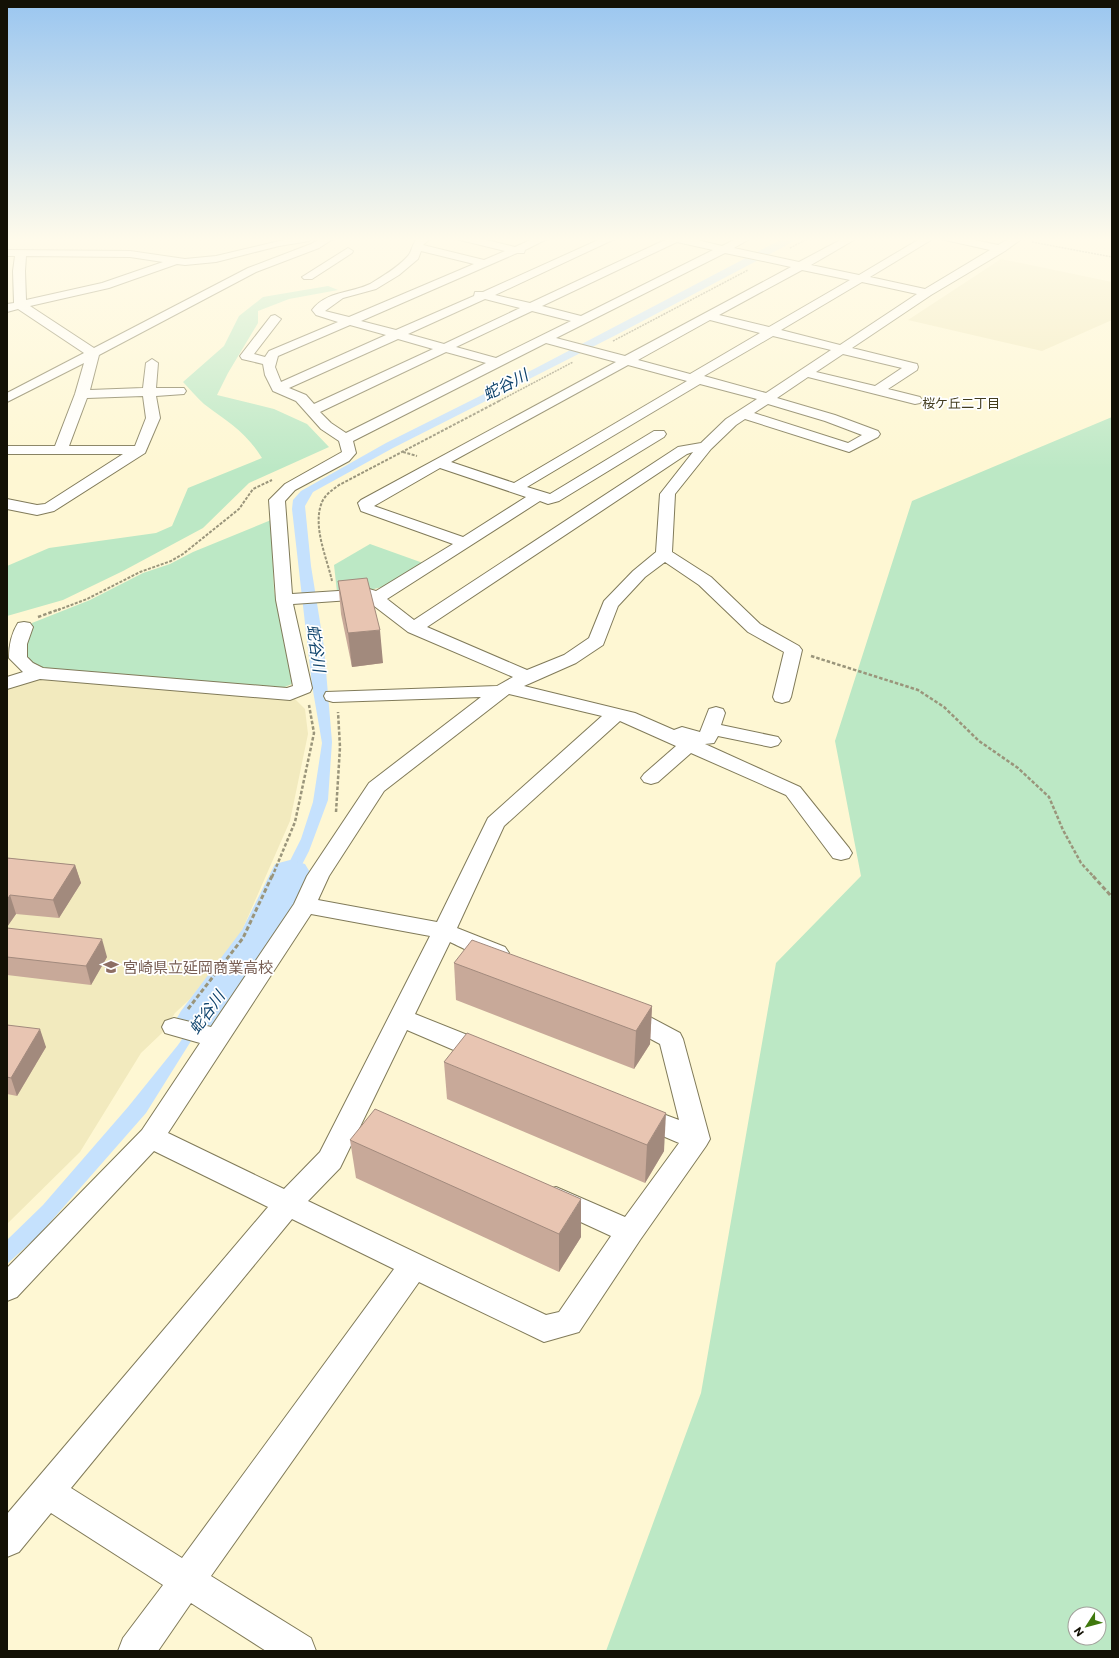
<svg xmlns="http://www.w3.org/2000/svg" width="1119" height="1658" font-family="Commissioner,'Noto Sans JP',sans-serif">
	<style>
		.built { fill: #f2eabe }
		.green { fill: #bce8c5; fill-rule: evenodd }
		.water { fill: #c5e1fd }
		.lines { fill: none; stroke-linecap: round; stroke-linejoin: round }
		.river { fill: #c5e1fd; fill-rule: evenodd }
		.minor-casing { stroke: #817b5a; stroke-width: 2 }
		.path-far3 { stroke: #9a957b; stroke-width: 1.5; stroke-dasharray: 2 1; stroke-linecap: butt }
		.path-far2 { stroke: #9a957b; stroke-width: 2; stroke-dasharray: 3 1.5; stroke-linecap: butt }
		.path-far1 { stroke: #9a957b; stroke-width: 2.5; stroke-dasharray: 3.5 2; stroke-linecap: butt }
		.path { stroke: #9a957b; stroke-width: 3; stroke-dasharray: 4.5 2.5; stroke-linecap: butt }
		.minor { fill: #fff; fill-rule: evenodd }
		.wall { fill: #c8a999 }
		.shaded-wall { fill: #a28a7d }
		.building { fill: #e8c5b2; stroke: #a28a7d }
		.labels { text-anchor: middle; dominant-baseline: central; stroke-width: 3.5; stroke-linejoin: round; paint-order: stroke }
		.far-neighbourhood-label { font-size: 13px; fill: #433d1f; stroke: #fff }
		.education-label { font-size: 15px; fill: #785e54; stroke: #fff; text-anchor: start }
		.water-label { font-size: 16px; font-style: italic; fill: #10446d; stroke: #fff }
	</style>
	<rect width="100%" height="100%" fill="#fef7d3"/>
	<!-- built -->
	<g class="built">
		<polygon points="1001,259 1112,282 1112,320 1042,351 908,320"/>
		<polygon points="42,677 295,699 305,709 308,734 290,821 240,935 190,999 175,1013 162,1033 141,1053 80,1152 7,1224 7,689"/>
	</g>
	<!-- green -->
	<g class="green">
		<path d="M328,286L338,290L289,299L258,311V323L228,373L217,395L274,409L307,424L329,447L249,483L203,528L123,571L63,600L7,616V566L49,548L156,533L172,526L188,488L262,458C246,432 228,422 204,404C196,397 190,389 183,382L224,346L239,316L263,297Z"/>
		<path d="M1112,417V1651H606L701,1393L776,963L861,876L835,741L912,501ZM1075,1614H1099V1638H1075Z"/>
		<polygon points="271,520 274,590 292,684 280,689 39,669 25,655 24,643 32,623 90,600 143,573 170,564 193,552"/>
		<polygon points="370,544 423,563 386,586 374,589 337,592 334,565"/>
	</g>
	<!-- water -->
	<polygon class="water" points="786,237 802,237 616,335 393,448 313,492 305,506 311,566 324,647 332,742 328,800 309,851 288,892 231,977 146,1113 39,1235 7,1264 7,1240 43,1205 128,1107 178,1045 248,944 301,839 313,802 322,743 312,685 292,509 293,500 301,491 386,443 534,369"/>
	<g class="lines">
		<!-- river -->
		<polygon class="river" points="290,860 305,864 311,874 276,947 213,1035 197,1040 181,1035 174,1023 181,1011 242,930 275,864"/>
		<!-- minor casing -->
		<g class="minor-casing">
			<g id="minor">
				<path d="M296,237L314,238L309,241L279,246L216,262L185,265L177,264L109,288L30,306L94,348L248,268L311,244L323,237H336L319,248L256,272L99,355L90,390L143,388L146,363L152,359L158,363L156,388H184L186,391L184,394L156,396L160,418L145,453L54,511L37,515L7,509V499L37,505L45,504L123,454H7V446H55L75,394L84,363L7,402V393L84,353L18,309L7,312V304L14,303L13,271L15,256H7V250L130,251L185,259L216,256ZM26,256L130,257L163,262L102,283L26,300L25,271ZM143,396L146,418L135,446H69L87,398Z"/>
				<path d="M420,237H432L423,245L484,260L505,251L456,239L455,237H474L515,247L537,237H551L525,250L524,253H517L361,321L396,330L474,296L475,292H483L605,237H619L495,295L530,303L665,240L661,237H685L722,246L740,237H753L734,248L799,262L846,237H859L811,265L859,275L923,237H936L870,277L925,289L990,250L941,239L940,237H960L998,245L1012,237H1024L1005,251L931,295L852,348L917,364L918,367L917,370L888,389L920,397L922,400L920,403L915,404L808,377L777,398L835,415L878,431L880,434L878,437L849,452L745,419L736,425L711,449L675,494L672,552L711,577L760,624L799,646L802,650L791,697L789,701L782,703L775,701L773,697L784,652L748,632L699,585L665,562L645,577L618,606L603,645L576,663L524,686L635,713L674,730L682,727L700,732L709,709L716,707L723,709L725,713L721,725L778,737L781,741L778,745L771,747L718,736L714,743L705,744L800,787L849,848L852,853L849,858L841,860L833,858L786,795L691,753L658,782L651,784L644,782L641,778L644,774L676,746L620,721L504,826L457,928L505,947L509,953L505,959C488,964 466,949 450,942L415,1014L495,1046L499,1053L495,1060L486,1062L477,1060L407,1030L340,1168L308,1201L546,1315L559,1312L611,1236L546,1206L542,1198L546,1190L556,1187L625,1217L679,1143L630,1122L626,1115L630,1108L639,1105L679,1120L660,1044L617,1021L614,1015L617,1009L626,1006L635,1009L680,1033L683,1039L710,1139L706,1146L640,1240L579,1332L544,1342L419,1282L211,1576L311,1638L316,1651H266L191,1603L158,1651H118L123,1638L163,1585L51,1513L19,1552L7,1557V1514L268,1207L154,1151L17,1297L7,1301V1268L142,1130L200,1043L165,1033L162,1027L165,1021L174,1018L211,1027L294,904L307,876L369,783L481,697L333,702L326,700L324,696L326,692L497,686L513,677L408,632L365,599L293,604L312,688L310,692L290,700L40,679L7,689V677L23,672L9,658C9,646 11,634 18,623L24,622L30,623L33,627L27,644V657L33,663L43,668L287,688L293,686L276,600L269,500L285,484L342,452L339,441L321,429L296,401L273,391L265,375L263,364L242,359L240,356L271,316L275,315L281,319L254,354L265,357L269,351L338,322L316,315L312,310C326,291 352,293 370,284C383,276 397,268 407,257C414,250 410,244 420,237ZM677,242L713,250L581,316L542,306ZM421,251L474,264L349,317L325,311L343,298L376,289L399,275L418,259ZM725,253L791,267L625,356L556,338ZM802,270L850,280L769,327L719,315ZM862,282L917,294L840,345L781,330ZM485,299L520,308L444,344L408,334ZM532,311L571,321L496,358L456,347ZM710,320L760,333L690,374L638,360ZM350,325L386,335L281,382L275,367L278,356ZM773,336L831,350L766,393L704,376ZM398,339L433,349L314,404L306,395L289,388ZM546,343L616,362L361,500L358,503L361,511L453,544L376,591L369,589L292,594L285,501L295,490L349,461L356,453L353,441ZM446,352L486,363L346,433L331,423L320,412ZM843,354L902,368L875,386L816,372ZM628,365L687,381L514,483L451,462ZM700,384L757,399L726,419L701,443L678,447L414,620L387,599L540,501L548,504L559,501L664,437L666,434L664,431H654L550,494L527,487ZM768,404L825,421L862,435L848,443L754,413ZM693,452L660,494L656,552L633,571L604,601L589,638L564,655L527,670L427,627L687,454ZM440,468L526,497L463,537L374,506ZM509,694L602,716L488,818L437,922L318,900L329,876L384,791ZM311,914L430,936L320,1152L284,1189L168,1133ZM292,1219L394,1269L182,1558L71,1488Z"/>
				<polygon points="348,248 353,251 352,253 312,279 304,279 302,277"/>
			</g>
		</g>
		<!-- path-far3 -->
		<g class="path-far3">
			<polyline points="1032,242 1112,257"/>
			<polyline points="790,248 811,237"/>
			<polyline points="613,341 748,270"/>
			<polyline points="499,401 573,362"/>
		</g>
		<!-- path-far2 -->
		<g class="path-far2">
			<polyline points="403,452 417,456"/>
			<path d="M332,581C327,558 312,526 322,502C325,495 332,490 339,485L501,400"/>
			<polyline points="58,610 87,599 140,572 171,561 183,554 239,509 253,489 272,480"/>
		</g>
		<!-- path-far1 -->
		<g class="path-far1">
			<polyline points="38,617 60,609"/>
			<polyline points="811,656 918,690 944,707 979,741 1018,768 1049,797 1063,830 1081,863 1094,877"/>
			<polyline points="336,812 340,747 338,712"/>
			<polyline points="272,877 295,822 314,733 309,705"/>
		</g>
		<!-- path -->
		<g class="path">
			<polyline points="1093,876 1112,897"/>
			<polyline points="188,1009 243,938 272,876"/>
		</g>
		<!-- minor -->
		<use href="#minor" class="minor"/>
	</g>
	<!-- wall -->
	<g class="wall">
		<polygon points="338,581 383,663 352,667 341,614"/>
		<polygon points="7,858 75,865 81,883 59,918 16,914 7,927"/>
		<polygon points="7,928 107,957 91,985 7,975"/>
		<polygon points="454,963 652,1006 650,1044 634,1069 456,1000"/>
		<polygon points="7,1025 46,1047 17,1096 7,1094"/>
		<polygon points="444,1062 664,1151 645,1183 447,1099"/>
		<polygon points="350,1140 581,1237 559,1272 356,1178"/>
	</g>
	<!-- shaded-wall -->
	<g class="shaded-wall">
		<polygon points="380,630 383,663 352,667 348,633"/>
		<polygon points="75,865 81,883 59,918 53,900"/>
		<polygon points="10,895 16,914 7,927 7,900"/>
		<polygon points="102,939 107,957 91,985 86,966"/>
		<polygon points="652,1006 650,1044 634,1069 636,1031"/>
		<polygon points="40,1029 46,1047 17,1096 11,1078"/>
		<polygon points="666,1113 664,1151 645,1183 647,1145"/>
		<polygon points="581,1199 581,1237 559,1272 559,1234"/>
	</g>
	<!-- building -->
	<g class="building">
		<polygon points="367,578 380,630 348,633 338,581"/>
		<polygon points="7,858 75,865 53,900 10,895 7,900"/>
		<polygon points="7,928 102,939 86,966 7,957"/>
		<polygon points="472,940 652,1006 636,1031 454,963"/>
		<polygon points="7,1025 40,1029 11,1078 7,1077"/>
		<polygon points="467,1033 666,1113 647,1145 444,1062"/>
		<polygon points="375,1109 581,1199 559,1234 350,1140"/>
	</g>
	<!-- sky -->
	<linearGradient id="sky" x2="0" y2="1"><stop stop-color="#9ac6f0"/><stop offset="0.51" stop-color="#fffbeb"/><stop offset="1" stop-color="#fffbeb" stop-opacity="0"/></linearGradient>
	<rect width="1119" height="469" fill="url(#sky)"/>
	<!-- icons -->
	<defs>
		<g id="school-bare" transform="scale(1.2)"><path d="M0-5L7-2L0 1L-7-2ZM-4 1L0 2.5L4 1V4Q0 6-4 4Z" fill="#8d6e63" stroke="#fff" stroke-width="2.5" paint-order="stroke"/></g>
	</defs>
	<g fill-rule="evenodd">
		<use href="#school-bare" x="111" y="967"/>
	</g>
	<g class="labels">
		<!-- far-neighbourhood labels -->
		<g class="far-neighbourhood-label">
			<text x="961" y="403">桜ケ丘二丁目</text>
		</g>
		<!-- education labels -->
		<g class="education-label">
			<text x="123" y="967">宮崎県立延岡商業高校</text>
		</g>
		<!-- water labels -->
		<g class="water-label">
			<text transform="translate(505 384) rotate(-27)">蛇谷川</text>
			<text transform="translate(317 648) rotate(82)">蛇谷川</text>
			<text transform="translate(206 1012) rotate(-54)">蛇谷川</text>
		</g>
	</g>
	<!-- border -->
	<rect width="1119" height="1658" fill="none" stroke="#131105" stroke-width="16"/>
	<!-- north arrow -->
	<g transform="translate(1087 1626) rotate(234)"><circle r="19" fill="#ffffff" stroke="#a1a09b"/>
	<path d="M0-3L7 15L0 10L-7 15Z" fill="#3f780d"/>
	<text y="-6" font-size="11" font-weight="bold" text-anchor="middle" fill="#131105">N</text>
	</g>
</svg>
